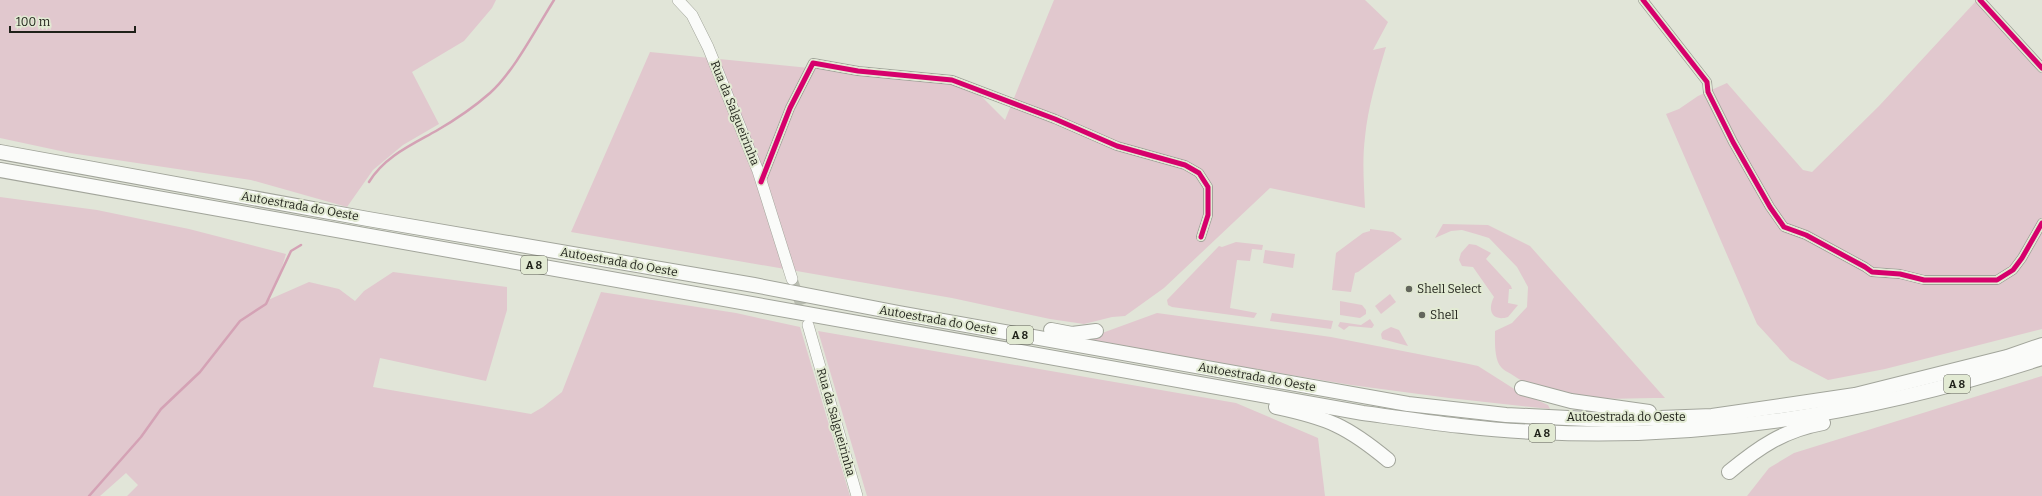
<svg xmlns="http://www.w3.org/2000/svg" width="2042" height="496" font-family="Bitter,serif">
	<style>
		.green { fill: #e1c8ce }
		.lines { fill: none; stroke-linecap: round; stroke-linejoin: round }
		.stream { stroke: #d4a2b5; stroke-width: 2.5 }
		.secondary-tunnel { stroke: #babeb2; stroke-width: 11; stroke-dasharray: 11 5.5; stroke-linecap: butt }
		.street-casing { stroke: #a2a59b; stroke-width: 10 }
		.secondary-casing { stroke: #a2a59b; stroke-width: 12 }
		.highway-casing { stroke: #a2a59b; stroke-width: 16 }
		.street { stroke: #fafbf9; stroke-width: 8 }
		.secondary { stroke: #fafbf9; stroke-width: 11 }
		.highway { stroke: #fafbf9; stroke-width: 14 }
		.cycleway-casing { stroke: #e2ead3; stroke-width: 8 }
		.cycleway { stroke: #d6006c; stroke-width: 5 }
		.poi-dot { fill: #63665c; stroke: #e2ead3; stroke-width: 1.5 }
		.labels { text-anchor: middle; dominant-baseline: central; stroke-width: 4; stroke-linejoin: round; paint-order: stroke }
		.shield { fill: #e2ead3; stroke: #5a5d51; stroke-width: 1 }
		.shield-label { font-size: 11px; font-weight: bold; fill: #1f2119 }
		.street-label { font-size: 12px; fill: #1f2119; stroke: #e2ead3 }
		.poi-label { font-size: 12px; fill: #1f2119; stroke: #e2ead3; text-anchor: start }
	</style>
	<rect width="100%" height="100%" fill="#e1e5d8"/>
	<!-- green -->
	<g class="green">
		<polygon points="0,0 496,0 492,8 464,41 412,72 439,124 403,145 373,170 347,207 251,180 70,153 0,138"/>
		<path d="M1054,0H1365L1388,22L1373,50L1386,47C1377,77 1368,107 1365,137C1362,161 1364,185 1365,208L1270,188L1164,288L1125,316L1112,317L1084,324L1050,319L952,298L571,232L650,52L969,84L1005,120Z"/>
		<polygon points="1977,0 2042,68 2042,329 1885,369 1828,380 1790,360 1757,324 1666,114 1679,109 1698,96 1727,83 1803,170 1812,172 1879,106"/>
		<polygon points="0,197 97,210 189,229 286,254 278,280 268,300 309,282 339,289 355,301 364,291 393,272 507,287 507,310 486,381 380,358 373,387 531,414 543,407 562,392 601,292 736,313 800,327 850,496 127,496 138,485 126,473 100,496 0,496"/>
		<path d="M1443,224L1488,225L1530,246L1665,398C1615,398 1555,405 1511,374C1508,372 1503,370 1501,367C1494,359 1495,341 1495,331L1512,323L1527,307L1528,287L1517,267L1489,238L1476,234L1462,230L1451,231L1435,238Z"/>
		<polygon points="1370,229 1393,232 1402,239 1358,272 1355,273 1351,292 1332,290 1336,253 1363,233 1370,231"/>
		<polygon points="1236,242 1263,245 1262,250 1252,249 1250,261 1237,260 1230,308 1257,313 1254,318 1172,307 1168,305 1167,300 1219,246 1222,247"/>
		<path d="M1469,244L1476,245L1491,253L1486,259L1511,286L1512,289H1509L1508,303L1518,305L1508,317C1492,322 1487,310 1494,297L1473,267L1462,266L1459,260L1461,253Z"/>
		<polygon points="1265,250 1295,254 1293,268 1263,263"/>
		<polygon points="1390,294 1396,302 1381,314 1375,306"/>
		<polygon points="1340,301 1362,305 1366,310 1366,314 1360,318 1340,315"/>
		<polygon points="1157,313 1331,337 1464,363 1478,366 1519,392 1548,405 1550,409 1449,398 1351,385 1083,340"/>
		<polygon points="1272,313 1333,321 1331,329 1270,321"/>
		<polygon points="1370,319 1374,325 1372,328 1349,326 1344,330 1338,326 1340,322 1361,325"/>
		<polygon points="1391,327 1399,330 1408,346 1382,339 1381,334 1383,331"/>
		<polygon points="818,331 1236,403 1318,438 1325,496 867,496"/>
		<polygon points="2042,376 2042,496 1747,496 1769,468 1794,453"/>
	</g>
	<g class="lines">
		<!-- stream -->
		<g class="stream">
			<path d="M369,182C384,157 411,145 436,131C455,120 473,108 490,93C513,73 537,27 554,0"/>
			<polyline points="89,496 141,437 161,409 200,372 240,321 266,304 291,251 301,245"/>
		</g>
		<!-- secondary-tunnel -->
		<polyline class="secondary-tunnel" points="792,279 806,319"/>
		<!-- street casing -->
		<g class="street-casing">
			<g id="street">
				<polyline points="1643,0 1707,82 1708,92 1733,142 1770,207 1784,227 1806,235 1865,267 1872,272 1900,274 1924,280 1997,280 2013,270 2022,258 2042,223"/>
				<polyline points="1980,0 2042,68"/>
				<polyline points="761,182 790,108 813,63 858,71 952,80 1055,119 1117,146 1185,165 1199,173 1208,187 1208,215 1201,237"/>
			</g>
		</g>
		<!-- secondary casing -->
		<g class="secondary-casing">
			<g id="secondary">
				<polyline points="678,0 692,15 708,47 758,171 792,279"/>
				<polyline points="808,325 857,496"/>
			</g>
		</g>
		<!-- highway casing -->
		<g class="highway-casing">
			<g id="highway">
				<polyline points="0,152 368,219 754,285 899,313 1408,404 1506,415 1608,420 1712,416 1855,395 2007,357 2042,345"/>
				<path d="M0,170L1363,413C1421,421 1480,430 1538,432C1710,441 1879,411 2042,358"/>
				<polyline points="1051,330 1072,334 1096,331"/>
				<polyline points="1522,388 1571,401 1649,412"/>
				<path d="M1276,407C1328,418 1347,426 1388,460"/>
				<path d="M1729,472C1759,447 1784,430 1823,423"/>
			</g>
		</g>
		<!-- street -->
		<use href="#street" class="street"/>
		<!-- secondary -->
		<use href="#secondary" class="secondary"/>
		<!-- highway -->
		<use href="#highway" class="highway"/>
		<!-- cycleway casing -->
		<g class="cycleway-casing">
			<g id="cycleway">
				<polyline points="1643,0 1707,82 1708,92 1733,142 1770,207 1784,227 1806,235 1865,267 1872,272 1900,274 1924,280 1997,280 2013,270 2022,258 2042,223"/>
				<polyline points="1980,0 2042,68"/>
				<polyline points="761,182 790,108 813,63 858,71 952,80 1055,119 1117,146 1185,165 1199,173 1208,187 1208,215 1201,237"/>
			</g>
		</g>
		<!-- cycleway -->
		<use href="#cycleway" class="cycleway"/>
	</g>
	<!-- markers -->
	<g class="poi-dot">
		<circle cx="1409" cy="289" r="4"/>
		<circle cx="1422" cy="315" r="4"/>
	</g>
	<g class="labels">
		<!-- shield labels -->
		<g class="shield">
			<rect x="521" y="256" width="26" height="18" rx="3"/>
			<rect x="1007" y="326" width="26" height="18" rx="3"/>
			<rect x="1944" y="375" width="26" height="18" rx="3"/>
			<rect x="1529" y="424" width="26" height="18" rx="3"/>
		</g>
		<g class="shield-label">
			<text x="534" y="265">A 8</text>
			<text x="1020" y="335">A 8</text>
			<text x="1957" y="384">A 8</text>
			<text x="1542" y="433">A 8</text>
		</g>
		<!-- street labels -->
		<g class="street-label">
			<text transform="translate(735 113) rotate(68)">Rua da Salgueirinha</text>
			<text transform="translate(300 206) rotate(10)">Autoestrada do Oeste</text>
			<text transform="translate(619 262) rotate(10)">Autoestrada do Oeste</text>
			<text transform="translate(938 320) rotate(10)">Autoestrada do Oeste</text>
			<text transform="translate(1257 377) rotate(10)">Autoestrada do Oeste</text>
			<text x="1626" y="417">Autoestrada do Oeste</text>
			<text transform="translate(836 422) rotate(74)">Rua da Salgueirinha</text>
		</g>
		<!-- poi labels -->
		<g class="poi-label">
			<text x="1417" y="289">Shell Select</text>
			<text x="1430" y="315">Shell</text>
		</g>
	</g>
	<!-- scale -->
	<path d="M10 26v6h125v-6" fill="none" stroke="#1f2119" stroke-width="2"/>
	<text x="16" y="26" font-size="12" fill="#1f2119" stroke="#e2ead3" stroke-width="3" paint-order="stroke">100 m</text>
</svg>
